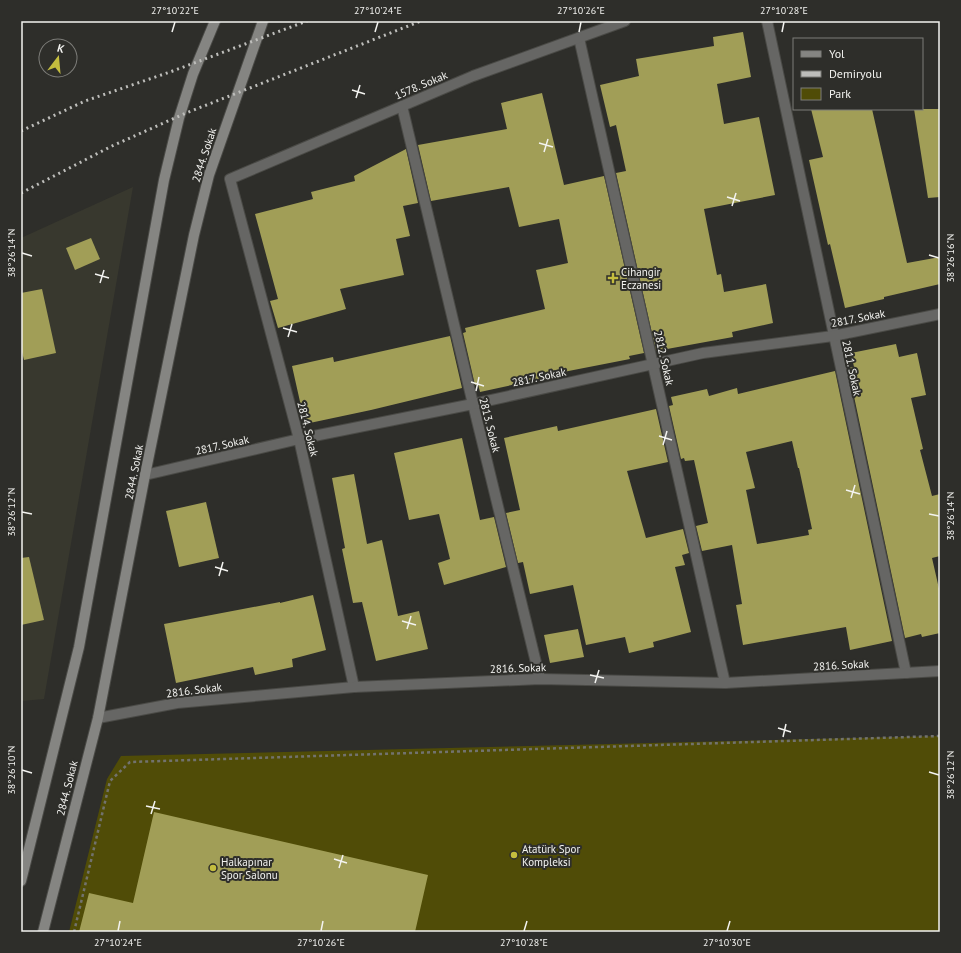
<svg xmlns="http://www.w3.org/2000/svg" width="961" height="953" font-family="'PT Sans',sans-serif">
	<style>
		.built { fill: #38382e }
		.green { fill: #504c07 }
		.building { fill: #a19e57; fill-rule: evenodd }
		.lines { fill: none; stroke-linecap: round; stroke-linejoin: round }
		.minor-casing { stroke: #4a4a46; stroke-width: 12 }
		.tertiary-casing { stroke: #4a4a46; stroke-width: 12 }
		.secondary-casing { stroke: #4a4a46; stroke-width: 12 }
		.path { stroke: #72726e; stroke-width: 2.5; stroke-dasharray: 3 3; stroke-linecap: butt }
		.minor { stroke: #666664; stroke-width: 10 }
		.tertiary { stroke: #666664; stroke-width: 10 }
		.secondary { stroke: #858582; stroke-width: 10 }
		.rail { stroke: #bebebb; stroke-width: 3; stroke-dasharray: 2 4; stroke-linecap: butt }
		.ticks { fill: none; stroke: #f3f3f0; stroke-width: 1.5 }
		.poi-dot { fill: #c4bd3e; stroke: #2e2e2a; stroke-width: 1.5 }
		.labels { text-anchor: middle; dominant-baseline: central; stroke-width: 4; stroke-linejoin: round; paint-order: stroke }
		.street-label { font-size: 11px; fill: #f3f3f0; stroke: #2e2e2a }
		.poi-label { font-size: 11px; fill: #f3f3f0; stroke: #2e2e2a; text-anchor: start }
		.neatline { fill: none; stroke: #f3f3f0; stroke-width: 1.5 }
		.ticks-label { font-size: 10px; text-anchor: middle; fill: #f3f3f0 }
	</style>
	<rect width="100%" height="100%" fill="#2e2e2a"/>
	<!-- built -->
	<polygon class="built" points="133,187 44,699 21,701 21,238"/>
	<!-- green -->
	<polygon class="green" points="940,736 940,932 69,932 107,779 121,756"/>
	<!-- building -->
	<g class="building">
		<polygon points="743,32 751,77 717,84 724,124 759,117 775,195 704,209 717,275 721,274 724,292 766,284 773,323 732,332 733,337 656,351 616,173 626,171 616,125 610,127 600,85 639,76 636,59 714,46 713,37"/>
		<polygon points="542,93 564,185 604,176 644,353 629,356 630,359 548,375 548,377 480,392 478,384 475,385 463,333 466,332 465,328 545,309 536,270 568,263 559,219 519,227 509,187 431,201 418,145 507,129 501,103"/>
		<polygon points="811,109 872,109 907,263 940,257 940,284 884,297 884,299 845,308 830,244 828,245 809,160 823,157"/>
		<polygon points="914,109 940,109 940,197 928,198"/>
		<polygon points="406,149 418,203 403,206 410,236 396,239 404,275 340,289 346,309 278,328 270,301 278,299 255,214 313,199 311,192 355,181 354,176"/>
		<polygon points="91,238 100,259 75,270 66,248"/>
		<polygon points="42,289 56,353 24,360 21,348 21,293"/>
		<polygon points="450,336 462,388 371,410 305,424 292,366 333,357 334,362"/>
		<polygon points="896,344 899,357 917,353 926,395 911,398 923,449 920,450 932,496 940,494 940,556 932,558 940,593 940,633 922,637 921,634 905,638 848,368 854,367 851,353"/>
		<path d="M835,371L892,641L850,650L846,627L743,645L736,605L742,604L732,545L702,551L696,526L708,523L694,460L685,461L684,458L681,459L669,406L673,405L671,397L707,389L709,396L737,388L738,394ZM792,441L798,468H799L812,529L808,530L809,535L757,544L746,490L755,488L746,452Z"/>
		<polygon points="656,409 668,462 627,471 646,538 683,529 689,553 682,555 685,565 675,567 691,632 653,642 654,647 629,653 625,637 586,645 573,585 530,594 523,562 518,563 506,513 520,510 504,438 557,426 558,431"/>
		<polygon points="462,438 480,520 494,517 506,567 444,585 438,563 450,559 439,514 409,520 394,453"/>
		<polygon points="354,474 367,544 382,540 398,616 419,611 428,649 376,661 362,602 353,603 342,549 345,548 332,478"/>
		<polygon points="206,502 219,558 179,567 166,511"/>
		<polygon points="29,557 44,620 21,625 21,558"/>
		<polygon points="313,595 326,650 292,659 293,667 255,675 253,667 176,683 164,624 280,602 280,603"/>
		<polygon points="578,629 584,657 550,663 544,635"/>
		<polygon points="154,812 428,875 415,932 79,932 89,893 133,903"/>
	</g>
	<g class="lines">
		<!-- minor casing -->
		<g class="minor-casing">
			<g id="minor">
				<polyline points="767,21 906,673"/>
				<polyline points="579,38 725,683"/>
				<polyline points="402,106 473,404 540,679"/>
				<polyline points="145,475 299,439 473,404 703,353 833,336 940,314"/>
			</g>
		</g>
		<!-- tertiary casing -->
		<g class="tertiary-casing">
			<g id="tertiary">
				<polyline points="354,687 299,439 230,179 473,76 625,21"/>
				<polyline points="98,718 177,703 354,687 540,679 725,683 940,671"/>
			</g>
		</g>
		<!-- secondary casing -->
		<g class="secondary-casing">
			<g id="secondary">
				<polyline points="21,881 79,647 164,180 179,118 193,74 215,21"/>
				<polyline points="43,932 98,718 145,475 194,235 209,175 263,21"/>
			</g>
		</g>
		<!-- path -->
		<polyline class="path" points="74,932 110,781 130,762 940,736"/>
		<!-- minor -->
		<use href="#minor" class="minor"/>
		<!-- tertiary -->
		<use href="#tertiary" class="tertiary"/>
		<!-- secondary -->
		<use href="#secondary" class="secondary"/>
		<!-- rail -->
		<g class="rail">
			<polyline points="21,131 85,101 170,72 307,21"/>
			<polyline points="21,193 112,146 186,113 421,21"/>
		</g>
	</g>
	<!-- ticks -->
	<path class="ticks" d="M172,32L175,22M375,32L378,22M579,32L581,22M782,32L784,22M352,90L365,94M356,98L360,85M539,143L553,147M544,152L548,139M727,197L740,201M732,206L736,193M22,253L32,256M929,255L939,258M95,274L109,278M100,283L104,270M283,328L297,332M288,337L292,324M471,382L484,386M476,391L479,377M659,436L672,440M663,445L667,431M846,490L860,494M851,498L855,485M22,512L32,514M929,514L939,516M215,567L228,571M219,576L223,562M402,621L416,625M407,629L411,616M590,675L604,678M595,683L599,670M778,728L791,732M783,737L786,724M22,770L32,773M929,772L939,775M146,806L160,809M151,814L155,801M334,859L347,863M339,868L343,855M118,931L120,921M321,931L323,921M524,931L527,921M727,931L730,921"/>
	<!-- markers -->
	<g class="poi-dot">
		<path d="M611 272h4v4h4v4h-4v4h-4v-4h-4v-4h4z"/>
		<circle cx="514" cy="855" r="4"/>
		<circle cx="213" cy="868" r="4"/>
	</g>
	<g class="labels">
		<!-- street labels -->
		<g class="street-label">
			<text transform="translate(421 85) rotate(-23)">1578. Sokak</text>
			<text transform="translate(204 155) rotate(-72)">2844. Sokak</text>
			<text transform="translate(858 318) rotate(-11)">2817. Sokak</text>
			<text transform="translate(664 358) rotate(77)">2812. Sokak</text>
			<text transform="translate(852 368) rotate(78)">2811. Sokak</text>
			<text transform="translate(539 377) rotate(-12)">2817. Sokak</text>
			<text transform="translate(490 425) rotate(76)">2813. Sokak</text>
			<text transform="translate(308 429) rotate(76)">2814. Sokak</text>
			<text transform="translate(222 445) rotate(-13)">2817. Sokak</text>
			<text transform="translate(134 472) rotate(-79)">2844. Sokak</text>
			<text transform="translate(841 665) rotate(-3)">2816. Sokak</text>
			<text transform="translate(518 668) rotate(-2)">2816. Sokak</text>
			<text transform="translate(194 690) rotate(-7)">2816. Sokak</text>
			<text transform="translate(67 788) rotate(-76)">2844. Sokak</text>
		</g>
		<!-- poi labels -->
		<g class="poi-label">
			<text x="621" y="272">Cihangir<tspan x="621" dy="13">Eczanesi</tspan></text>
			<text x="522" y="849">Atatürk Spor<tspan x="522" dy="13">Kompleksi</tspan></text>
			<text x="221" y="862">Halkapınar<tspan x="221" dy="13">Spor Salonu</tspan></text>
		</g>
	</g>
	<!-- border -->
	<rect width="961" height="953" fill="none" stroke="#2e2e2a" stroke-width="44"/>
	<!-- legend -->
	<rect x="793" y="38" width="130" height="72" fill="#2e2e2a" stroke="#7d7d79"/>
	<rect x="801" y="51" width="20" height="6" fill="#858582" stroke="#7d7d79"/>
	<text x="829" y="58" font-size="12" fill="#f3f3f0">Yol</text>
	<rect x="801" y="71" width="20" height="6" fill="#bebebb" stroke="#7d7d79"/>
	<text x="829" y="78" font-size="12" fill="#f3f3f0">Demiryolu</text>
	<rect x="801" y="88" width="20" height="12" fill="#504c07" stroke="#7d7d79"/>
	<text x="829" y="98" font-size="12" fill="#f3f3f0">Park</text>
	<!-- north arrow -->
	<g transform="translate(58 58) rotate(16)"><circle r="19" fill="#2e2e2a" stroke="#7d7d79"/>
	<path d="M0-3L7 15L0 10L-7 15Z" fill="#c4bd3e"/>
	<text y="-6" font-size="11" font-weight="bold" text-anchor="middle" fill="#f3f3f0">K</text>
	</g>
	<rect x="22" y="22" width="917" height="909" class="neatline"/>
	<g class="ticks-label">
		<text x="175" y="14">27°10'22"E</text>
		<text x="378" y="14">27°10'24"E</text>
		<text x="581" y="14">27°10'26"E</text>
		<text x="784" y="14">27°10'28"E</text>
		<text transform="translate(11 253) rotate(-90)" y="4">38°26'14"N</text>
		<text transform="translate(950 258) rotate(-90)" y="4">38°26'16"N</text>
		<text transform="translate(11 512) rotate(-90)" y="4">38°26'12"N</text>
		<text transform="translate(950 516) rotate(-90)" y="4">38°26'14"N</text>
		<text transform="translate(11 770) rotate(-90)" y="4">38°26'10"N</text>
		<text transform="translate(950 775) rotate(-90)" y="4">38°26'12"N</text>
		<text x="118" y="946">27°10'24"E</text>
		<text x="321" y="946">27°10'26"E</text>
		<text x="524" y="946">27°10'28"E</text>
		<text x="727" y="946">27°10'30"E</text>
	</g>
</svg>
